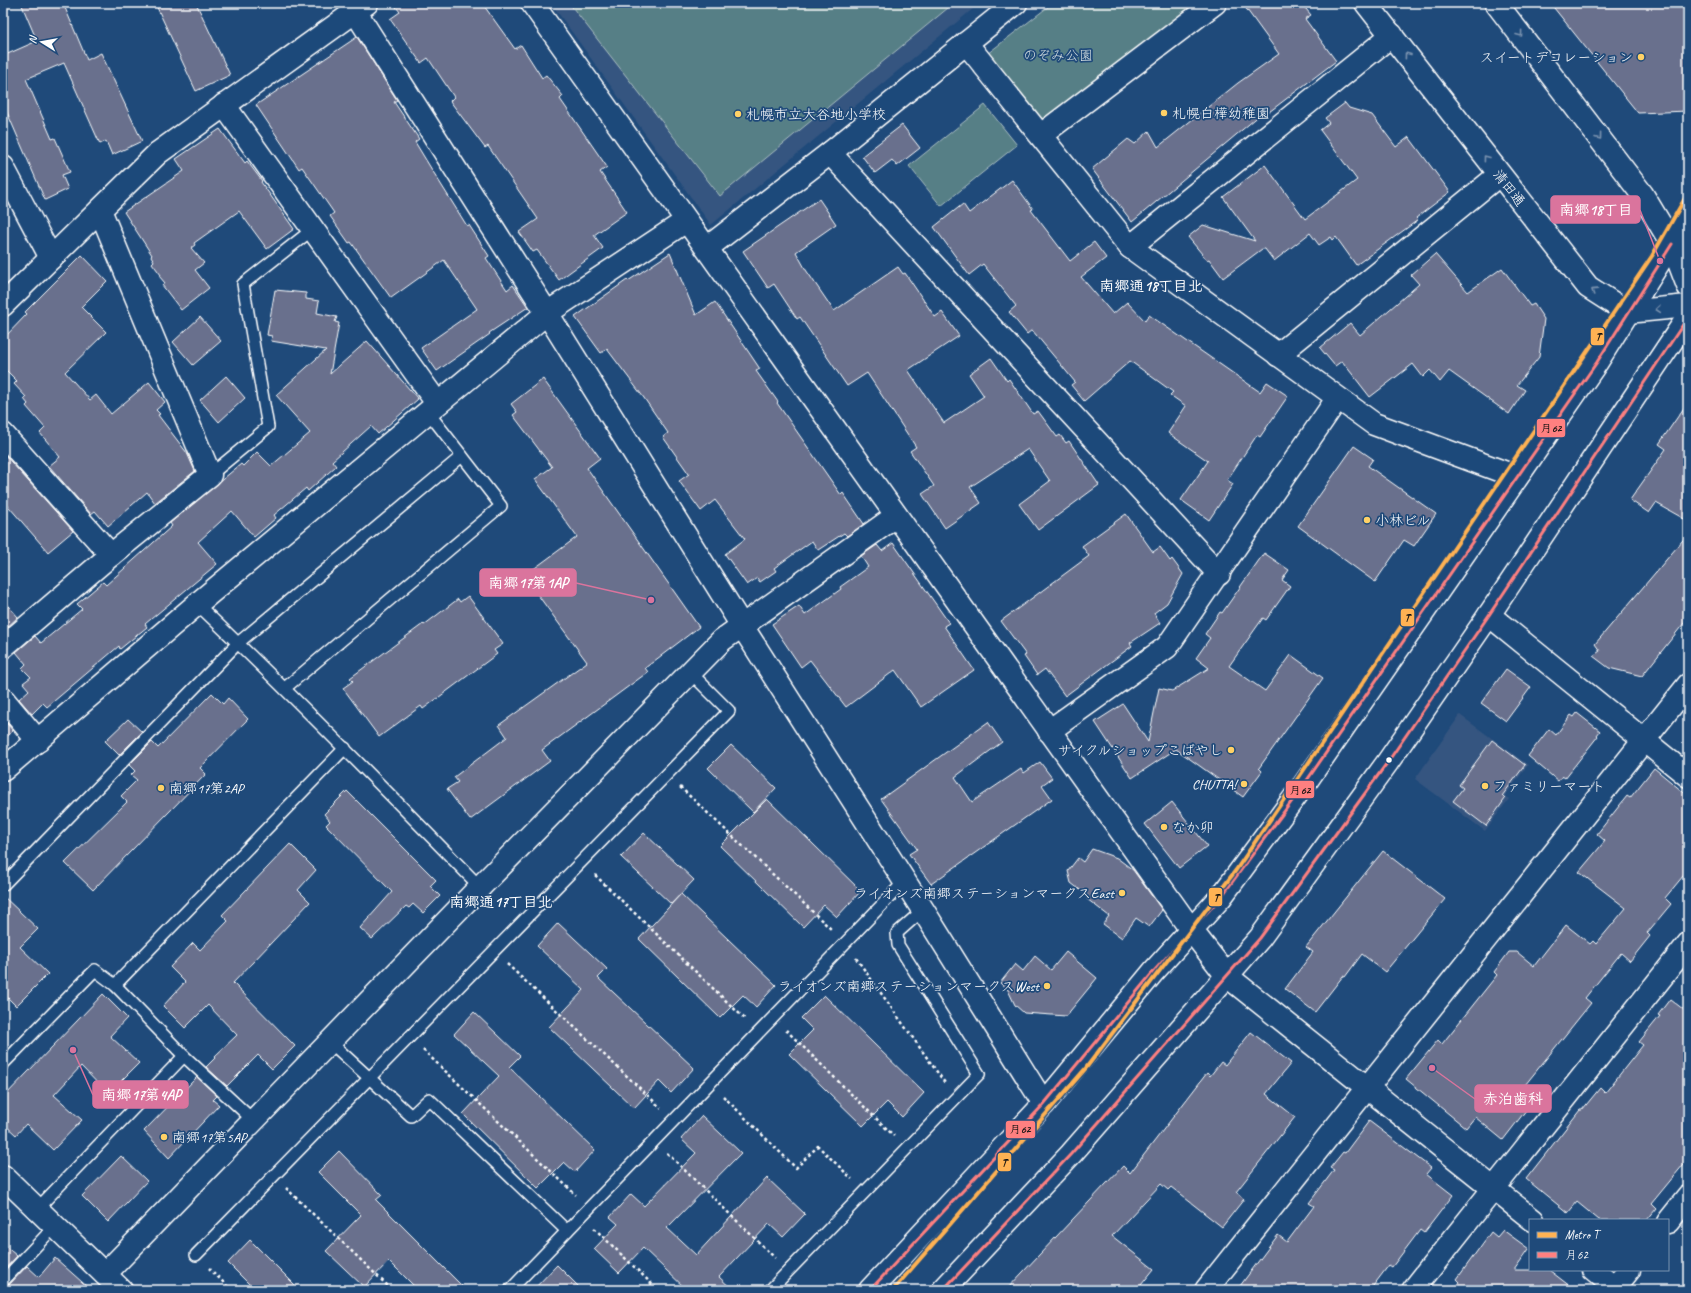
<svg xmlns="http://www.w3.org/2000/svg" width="1691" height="1293" font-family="Caveat,'Klee One',sans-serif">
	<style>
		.built { fill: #355580 }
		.green { fill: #577f86; stroke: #abbfc2 }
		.building { fill: #69708d; stroke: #fff }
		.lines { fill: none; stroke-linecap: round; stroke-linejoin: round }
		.lane-casing { stroke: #fff; stroke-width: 14 }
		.street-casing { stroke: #fff; stroke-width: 25 }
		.secondary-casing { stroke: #fff; stroke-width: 25 }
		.primary-casing { stroke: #fff; stroke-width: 25 }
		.path { stroke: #fff; stroke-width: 2.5; stroke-dasharray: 3 3; stroke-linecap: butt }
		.lane { stroke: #1f4a7a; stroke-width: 11 }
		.street { stroke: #1f4a7a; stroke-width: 22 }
		.secondary { stroke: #1f4a7a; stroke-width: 22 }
		.primary { stroke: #1f4a7a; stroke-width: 22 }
		.bus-1-casing { stroke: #1f4a7a; stroke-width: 6 }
		.bus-1 { stroke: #ff8080; stroke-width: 3 }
		.metro-1-casing { stroke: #1f4a7a; stroke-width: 7 }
		.metro-1 { stroke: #ffb253; stroke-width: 4 }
		.oneway { stroke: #7992af }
		.poi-dot { fill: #ffd166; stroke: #1f4a7a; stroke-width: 1.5 }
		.bus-dot { fill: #fff; stroke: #1f4a7a; stroke-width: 1.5 }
		.labels { text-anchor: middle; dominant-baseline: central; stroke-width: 3.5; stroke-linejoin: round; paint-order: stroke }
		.park-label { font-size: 14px; fill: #d5dfe1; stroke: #1f4a7a }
		.poi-label { font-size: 14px; fill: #fff; stroke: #1f4a7a; text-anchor: start }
		.street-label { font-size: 14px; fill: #fff; stroke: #1f4a7a }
		.neighbourhood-label { font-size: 15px; font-weight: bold; fill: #fff; stroke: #1f4a7a }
		.leader { fill: none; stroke: #da749d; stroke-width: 1.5 }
		.callout-dot { fill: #da749d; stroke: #1f4a7a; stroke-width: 1.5 }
		.callout { fill: #da749d; stroke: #da749d; stroke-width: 1.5 }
		.callout-label { font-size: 15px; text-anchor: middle; font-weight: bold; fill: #fff }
		.line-badge { stroke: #1f4a7a; stroke-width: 1.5 }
		.pale-badge-label { font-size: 11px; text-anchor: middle; font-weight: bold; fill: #111 }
	</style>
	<rect width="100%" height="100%" fill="#1f4a7a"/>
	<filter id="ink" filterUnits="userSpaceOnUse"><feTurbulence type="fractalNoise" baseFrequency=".025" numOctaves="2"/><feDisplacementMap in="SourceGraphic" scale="8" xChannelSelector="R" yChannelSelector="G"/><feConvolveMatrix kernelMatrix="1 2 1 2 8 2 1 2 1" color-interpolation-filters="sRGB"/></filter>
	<g filter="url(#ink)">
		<!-- built -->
		<g class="built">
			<polygon points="551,3 980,3 711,225"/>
			<polygon points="1460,715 1528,765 1505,796 1509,799 1485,831 1415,779"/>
		</g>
		<!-- green -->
		<g class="green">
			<polygon points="569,3 954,3 720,196"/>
			<polygon points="1053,3 1196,3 1040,124 987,54"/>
			<polygon points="985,105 1017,145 941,206 909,166"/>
		</g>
		<!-- building -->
		<g class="building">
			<polygon points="21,3 63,3 87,60 101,53 142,141 112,155 106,141 100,144 64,63 26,79 52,139 55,138 70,172 62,175 68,189 45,200 3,103 3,56 37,41"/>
			<polygon points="155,3 196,3 230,75 196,91"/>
			<polygon points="393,3 482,3 515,49 521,45 542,78 546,75 563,96 560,99 607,167 600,172 627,212 594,235 603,248 559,280 537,250 533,252 519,232 538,219 488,146 485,148 450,101 454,97 428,58 421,63 390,19 400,12"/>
			<polygon points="1242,3 1301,3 1311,15 1305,19 1336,61 1269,112 1267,109 1132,222 1092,169 1128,139 1135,144 1149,131 1158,147 1238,83 1279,54"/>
			<polygon points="1550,3 1688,3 1688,111 1638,113"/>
			<polygon points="357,37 397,100 394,102 419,139 415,142 432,170 467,226 469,225 489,256 486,258 507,290 513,285 528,307 489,333 490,334 437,371 421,348 477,309 444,260 391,298 351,242 349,243 330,216 334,213 302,167 299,169 256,105"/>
			<polygon points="1345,103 1349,108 1372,115 1396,147 1409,137 1450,192 1416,218 1418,220 1356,265 1336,237 1333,240 1331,237 1319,245 1310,233 1274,261 1265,249 1262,249 1223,278 1209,259 1207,260 1188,237 1203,225 1255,241 1223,197 1265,165 1305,219 1357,180 1320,130 1329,123 1325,118"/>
			<polygon points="902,125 920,148 897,166 892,160 875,173 862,156"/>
			<polygon points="220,129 245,163 247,161 262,181 261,182 294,229 267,249 239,211 194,243 195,245 191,248 204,263 195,270 209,288 181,310 162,285 165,283 159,276 161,275 152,263 154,261 151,256 152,255 124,212 184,171 176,159"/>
			<polygon points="1012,180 1033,209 1031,210 1070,261 1094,242 1106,258 1081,277 1113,314 1127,302 1145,321 1149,315 1260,392 1267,382 1288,396 1260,437 1257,435 1227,480 1233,484 1209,520 1181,500 1208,461 1168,433 1186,406 1170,395 1173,392 1130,361 1084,401 1071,385 1075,382 1057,360 1032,330 1027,334 1009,312 1016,306 983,264 969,275 934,227 963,204 969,213"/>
			<polygon points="819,199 836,224 796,252 806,270 834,311 898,267 903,274 905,273 935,317 942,312 959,336 908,370 944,423 984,396 969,374 991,358 1007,381 1009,379 1033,414 1038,411 1057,437 1060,435 1066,443 1069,441 1099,485 1038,530 1019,504 1050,481 1028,449 970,487 981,503 945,528 922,494 934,486 910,451 916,447 867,373 847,386 800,317 797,319 774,284 768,288 743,251"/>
			<polygon points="670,253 696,315 715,302 760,369 756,371 778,402 777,403 841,495 843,493 864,524 847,536 844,533 818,550 812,541 774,568 776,571 760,582 757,578 747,585 725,554 745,539 715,500 701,511 679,481 689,474 663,437 668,433 644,398 607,349 601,353 575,317 627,280 628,281"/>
			<polygon points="1435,254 1468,292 1502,268 1530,306 1534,304 1544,319 1539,357 1517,385 1525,390 1509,414 1449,371 1440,382 1430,370 1423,377 1413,364 1370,397 1342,361 1335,366 1320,348 1350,323 1360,335 1419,284 1411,275"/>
			<polygon points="82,255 107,281 81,307 106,332 65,372 90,400 96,395 111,414 149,382 165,402 156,410 160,414 158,415 187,453 195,471 155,503 147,492 108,526 95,511 91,514 49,466 60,457 40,433 45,428 26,406 28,404 24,399 26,397 14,384 17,381 3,367 3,339 27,314 25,312"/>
			<polygon points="275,290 306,293 306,299 319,301 317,313 337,317 335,322 339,323 330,374 367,341 418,399 378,434 371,426 332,461 336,466 308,491 306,488 274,515 276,518 254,537 232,511 198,542 217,564 145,624 147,627 120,649 119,646 47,707 43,703 32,714 19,699 29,690 23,683 31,677 22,668 26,664 16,652 35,636 41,643 82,609 77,604 103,582 106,585 172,526 170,523 241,464 243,466 257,452 271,466 310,433 276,395 326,350 271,341 272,336 267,335"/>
			<polygon points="200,317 221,341 193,365 173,342"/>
			<polygon points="226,376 245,398 219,422 200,400"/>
			<polygon points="543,379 600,458 587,468 699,627 645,668 648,672 542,750 550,761 470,820 447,789 458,782 454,777 507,737 499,725 587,662 524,576 577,537 535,479 552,467 513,415 517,412 511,404"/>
			<polygon points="1688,402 1688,521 1656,503 1649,513 1630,500 1666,449 1659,444"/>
			<polygon points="1354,446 1373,459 1368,466 1436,514 1414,546 1404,540 1375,582 1298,526"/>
			<polygon points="3,453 73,531 48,552 3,500"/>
			<polygon points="1126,514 1153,552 1160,547 1170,561 1172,559 1183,574 1167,603 1154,613 1160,623 1130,643 1132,646 1065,696 1045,669 1037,675 1024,656 1026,655 1001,621 1089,556 1082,546"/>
			<polygon points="1688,534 1688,618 1642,676 1609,668 1593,656 1600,651 1595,644"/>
			<polygon points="893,543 949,623 944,626 974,670 921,707 895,670 846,707 810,660 801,667 772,624 799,606 805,615 841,589 840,587 868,567 861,556 877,545 882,551"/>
			<polygon points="1264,553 1289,570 1282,580 1290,586 1266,620 1263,618 1229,666 1265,691 1291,655 1323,678 1259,768 1262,771 1243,797 1176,749 1132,778 1095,722 1123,704 1148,742 1159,688 1172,691 1209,668 1196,658 1210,638 1205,634 1220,612 1222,613"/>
			<polygon points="468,596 503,644 494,650 497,654 423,709 421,706 379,737 343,688 353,681 350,678 423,624 424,625 458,599 460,602"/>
			<polygon points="3,600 18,617 3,631"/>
			<polygon points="1506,669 1531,687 1506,721 1481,703"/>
			<polygon points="212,693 223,704 228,698 248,719 200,768 206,774 93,890 65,863 127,802 121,796 137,780 131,775 135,771 129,765 152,742 158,748"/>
			<polygon points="1577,713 1600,731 1597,735 1598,736 1565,778 1562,776 1558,781 1528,756 1549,729 1556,735 1571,715 1574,717"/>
			<polygon points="3,719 13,731 3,740"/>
			<polygon points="128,719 142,732 119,755 105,741"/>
			<polygon points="988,722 1002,742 955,777 972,802 1021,769 1024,773 1040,762 1052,778 1042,785 1052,799 931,884 909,854 917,849 881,799"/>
			<polygon points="1492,740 1525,765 1502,796 1505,799 1486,826 1453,801 1463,788 1459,785"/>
			<polygon points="731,745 776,788 753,812 708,768"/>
			<polygon points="1654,768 1688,796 1688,870 1665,898 1671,904 1647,933 1650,936 1630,961 1621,953 1585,998 1591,1003 1517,1095 1530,1105 1503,1140 1475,1117 1466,1128 1406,1079 1438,1040 1442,1044 1497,975 1494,972 1509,952 1517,952 1534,966 1566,925 1590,944 1593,941 1596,944 1626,908 1579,872 1605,841 1597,834 1627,796 1630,798"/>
			<polygon points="347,791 436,880 430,886 440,896 423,913 413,904 409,908 406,906 372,939 360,928 392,892 326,825 330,821 324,814"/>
			<polygon points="767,799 861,891 837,917 824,905 803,927 720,846"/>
			<polygon points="1172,802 1207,846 1179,868 1145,824"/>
			<polygon points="644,833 694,880 671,904 621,857"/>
			<polygon points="290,844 316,870 298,890 310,902 233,983 295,1046 272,1069 258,1055 227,1086 206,1067 216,1057 215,1056 237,1035 208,1005 185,1028 163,1006 185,982 170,967 193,943 200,950 228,921 222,915"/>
			<polygon points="1092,849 1117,858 1133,870 1162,910 1149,927 1136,918 1122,938 1103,924 1109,916 1087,899 1088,896 1071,883 1068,871 1078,858 1083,862"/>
			<polygon points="1383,851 1445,899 1385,972 1362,954 1345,977 1343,976 1315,1012 1285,989 1313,952 1306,947"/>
			<polygon points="681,894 776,985 756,1007 743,995 720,1018 639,939"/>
			<polygon points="3,896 38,929 20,947 48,974 16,1006 3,993"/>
			<polygon points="558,923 607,969 598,978 694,1068 671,1093 659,1081 634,1108 549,1027 584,990 537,946"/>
			<polygon points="1066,952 1097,978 1066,1016 1024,1013 1015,1005 1008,990 1000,983 1015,964 1023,971 1035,956 1051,970"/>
			<polygon points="103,994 127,1018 110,1036 139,1063 108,1094 81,1066 54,1095 82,1120 53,1150 26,1124 16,1135 3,1123 3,1098"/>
			<polygon points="824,995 924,1093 902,1117 887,1102 863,1126 789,1054 813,1030 801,1018"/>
			<polygon points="1670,999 1688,1013 1688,1159 1651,1204 1656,1209 1647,1220 1599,1220 1577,1202 1568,1213 1526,1179 1580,1110 1582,1110 1600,1088 1605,1093 1643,1045 1639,1042 1660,1016 1658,1015"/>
			<polygon points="474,1012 520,1056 509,1067 595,1150 575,1172 564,1162 538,1188 463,1114 499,1076 454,1034"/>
			<polygon points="1251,1032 1291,1063 1266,1094 1295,1117 1236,1192 1244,1199 1222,1227 1171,1187 1168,1190 1161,1184 1112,1236 1154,1269 1137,1290 1006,1290 1123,1166 1130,1173 1207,1073 1210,1076 1221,1062 1225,1065"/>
			<polygon points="197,1077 217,1096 213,1100 219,1105 169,1158 144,1131"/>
			<polygon points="702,1116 741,1153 667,1228 696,1255 767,1178 805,1214 783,1237 769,1224 719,1277 733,1290 687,1290 643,1248 619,1273 594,1249 618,1224 610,1217 631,1194 644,1206 696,1153 681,1139"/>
			<polygon points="1369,1121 1431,1168 1426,1174 1453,1195 1424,1233 1420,1230 1392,1267 1389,1265 1370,1290 1237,1290 1278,1235 1287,1242 1314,1206 1309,1203 1334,1170 1330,1168 1343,1152 1345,1153"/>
			<polygon points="339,1151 382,1195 376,1200 466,1290 418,1290 389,1261 364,1287 326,1251 361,1215 318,1172"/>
			<polygon points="121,1156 147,1181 108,1222 82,1196"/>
			<polygon points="1503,1230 1529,1249 1514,1270 1549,1270 1575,1290 1454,1290 1460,1282 1457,1279 1491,1232 1497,1237"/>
			<polygon points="250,1240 300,1290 255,1290 228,1263"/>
			<polygon points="3,1244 17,1256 3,1271"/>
			<polygon points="55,1258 91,1290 3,1290 3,1288 8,1286 27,1266 39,1277"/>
			<polygon points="557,1265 582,1290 533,1290"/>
		</g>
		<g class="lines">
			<!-- lane casing -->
			<g class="lane-casing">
				<g id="lane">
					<polyline points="210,475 268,427 243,284 313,229"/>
					<path d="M197,604C294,696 387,791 480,887"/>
					<polyline points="285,688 501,506 428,412"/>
					<polyline points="3,885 238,643 462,456"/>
					<polyline points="115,985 345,748"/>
					<polyline points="330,1042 411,1116 429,1099 567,1231"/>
					<polyline points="3,1064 95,970 115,985 184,1056 254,1121"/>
					<polyline points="37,1209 184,1056"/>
					<polyline points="196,1255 729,711 690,672"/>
					<polyline points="3,1281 55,1226"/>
					<polyline points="510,1290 905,881"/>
					<polyline points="770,1290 979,1074 898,945 897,933 923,910"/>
				</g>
			</g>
			<!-- street casing -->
			<g class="street-casing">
				<g id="street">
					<polyline points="532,3 1192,931 1227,976 1533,1220"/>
					<polyline points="355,11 547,313 742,626 923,910 1044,1104"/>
					<polyline points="966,43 1130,247 1374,424 1517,477"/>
					<polyline points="224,105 437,403"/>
					<polyline points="1041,135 1215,3"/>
					<polyline points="830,153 1219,574"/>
					<polyline points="3,167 51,258"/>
					<polyline points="1130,247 1392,35"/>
					<polyline points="707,248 830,153 1016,3"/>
					<polyline points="3,305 158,153 367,3"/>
					<polyline points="1278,355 1499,175"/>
					<polyline points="3,434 111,555"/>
					<polyline points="1489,615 1688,776"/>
					<polyline points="3,647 111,555 210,475 100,210"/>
					<polyline points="3,699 38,741"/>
					<polyline points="1049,731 1167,647 1337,399"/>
					<polyline points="3,770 197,604 547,313 686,221"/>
					<polyline points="3,1176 121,1290"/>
					<polyline points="1668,1222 1688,1197"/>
					<polyline points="1594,1270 1618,1290"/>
					<polyline points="105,1274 480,887 722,640 896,516"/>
					<polyline points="1206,1290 1688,685"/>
					<polyline points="1413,1290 1688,944"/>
					<polyline points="1613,1290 1629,1270"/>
				</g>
			</g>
			<!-- secondary casing -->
			<g class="secondary-casing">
				<g id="secondary">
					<polyline points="1366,3 1588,287 1627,312 1688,306"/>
					<polyline points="1496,3 1642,194 1672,244 1688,286"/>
				</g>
			</g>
			<!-- primary casing -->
			<g class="primary-casing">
				<g id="primary">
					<polyline points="870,1290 1044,1104 1154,971 1221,897 1303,786 1597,362 1688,216"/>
					<polyline points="943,1290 1071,1154 1260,938 1387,763 1489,615 1688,317"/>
				</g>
			</g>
			<!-- path -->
			<g class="path">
				<polyline points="680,787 832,930"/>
				<polyline points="595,875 746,1020"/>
				<polyline points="856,958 945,1083"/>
				<polyline points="507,964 661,1108"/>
				<polyline points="786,1030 894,1136"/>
				<polyline points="423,1050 576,1195"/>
				<polyline points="723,1096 796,1168 818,1146 852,1179"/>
				<polyline points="667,1153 775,1258"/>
				<polyline points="286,1188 392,1290"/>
				<polyline points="594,1228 658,1290"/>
				<polyline points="209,1268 231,1290"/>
				<polyline points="1680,1290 1688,1281"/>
			</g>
			<!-- lane -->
			<use href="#lane" class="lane"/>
			<!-- street -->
			<use href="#street" class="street"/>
			<!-- secondary -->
			<use href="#secondary" class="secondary"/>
			<!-- primary -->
			<use href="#primary" class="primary"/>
			<!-- bus-1 casing -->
			<g class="bus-1-casing">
				<g id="bus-1">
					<polyline points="870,1290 1044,1104 1154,971 1221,897 1303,786 1597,362 1672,244"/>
					<polyline points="943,1290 1071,1154 1260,938 1387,763 1489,615 1688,317"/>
				</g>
			</g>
			<!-- bus-1 -->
			<use href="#bus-1" class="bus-1"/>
			<!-- metro-1 casing -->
			<g class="metro-1-casing">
				<polyline id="metro-1" points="893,1290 1086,1068 1236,870 1652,256 1688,193"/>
			</g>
			<!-- metro-1 -->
			<use href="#metro-1" class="metro-1"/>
		</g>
		<!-- one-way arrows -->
		<defs><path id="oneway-chevron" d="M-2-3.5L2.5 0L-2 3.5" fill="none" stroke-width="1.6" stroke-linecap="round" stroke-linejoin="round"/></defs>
		<g class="oneway">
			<use href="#oneway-chevron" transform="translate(1520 34) rotate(53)"/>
			<use href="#oneway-chevron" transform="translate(1407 55) rotate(-127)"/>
			<use href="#oneway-chevron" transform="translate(1599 137) rotate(53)"/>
			<use href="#oneway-chevron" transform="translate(1486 158) rotate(-127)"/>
			<use href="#oneway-chevron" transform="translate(1594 291) rotate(-147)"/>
			<use href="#oneway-chevron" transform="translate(1658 309) rotate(175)"/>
		</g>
	</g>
	<!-- markers -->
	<g class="poi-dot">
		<circle cx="1641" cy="57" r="4"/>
		<circle cx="1164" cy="113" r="4"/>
		<circle cx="738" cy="114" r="4"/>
		<circle cx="1367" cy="520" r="4"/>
		<circle cx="1231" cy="750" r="4"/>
		<circle cx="1244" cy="784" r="4"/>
		<circle cx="1485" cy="786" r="4"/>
		<circle cx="161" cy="788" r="4"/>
		<circle cx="1164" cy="827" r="4"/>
		<circle cx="1122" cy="893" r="4"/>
		<circle cx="1047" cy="986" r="4"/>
		<circle cx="164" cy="1137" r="4"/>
	</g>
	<circle class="bus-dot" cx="1389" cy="760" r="3.5"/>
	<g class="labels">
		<!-- park labels -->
		<g class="park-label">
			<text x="1058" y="55">のぞみ公園</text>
		</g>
		<!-- poi labels -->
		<g class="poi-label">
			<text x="1633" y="57" text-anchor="end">スイートデコレーション</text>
			<text x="1172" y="113">札幌白樺幼稚園</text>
			<text x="746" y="114">札幌市立大谷地小学校</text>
			<text x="1375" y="520">小林ビル</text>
			<text x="1223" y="750" text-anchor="end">サイクルショップこばやし</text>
			<text x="1236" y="784" text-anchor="end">CHUTTA!</text>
			<text x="1493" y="786">ファミリーマート</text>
			<text x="169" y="788">南郷17第2AP</text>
			<text x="1172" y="827">なか卯</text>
			<text x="1114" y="893" text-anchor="end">ライオンズ南郷ステーションマークスEast</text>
			<text x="1039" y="986" text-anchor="end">ライオンズ南郷ステーションマークスWest</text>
			<text x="172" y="1137">南郷17第5AP</text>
		</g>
		<!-- street labels -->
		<g class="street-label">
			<text transform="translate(1509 188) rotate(52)">清田通</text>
		</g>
		<!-- neighbourhood labels -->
		<g class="neighbourhood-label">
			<text x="1151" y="286">南郷通18丁目北</text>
			<text x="501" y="902">南郷通17丁目北</text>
		</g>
	</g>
	<!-- callouts -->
	<path class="leader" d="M1660 261L1640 210M651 600L576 583M73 1050L93 1095M1432 1068L1475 1099"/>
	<g class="callout-dot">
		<circle cx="1660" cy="261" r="4"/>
		<circle cx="651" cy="600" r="4"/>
		<circle cx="73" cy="1050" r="4"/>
		<circle cx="1432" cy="1068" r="4"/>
	</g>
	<g class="callout">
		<rect x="1551" y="196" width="89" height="27" rx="4"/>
		<rect x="480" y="569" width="96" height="27" rx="4"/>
		<rect x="93" y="1081" width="95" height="27" rx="4"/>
		<rect x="1475" y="1085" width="76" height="27" rx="4"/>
	</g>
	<g class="callout-label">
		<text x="1596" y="215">南郷18丁目</text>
		<text x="528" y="588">南郷17第1AP</text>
		<text x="141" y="1100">南郷17第4AP</text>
		<text x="1513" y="1104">赤泊歯科</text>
	</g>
	<g class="line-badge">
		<rect x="1590" y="327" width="15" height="19" rx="4" fill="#ffb253"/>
		<rect x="1536" y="418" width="30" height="20" rx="4" fill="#ff8080"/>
		<rect x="1400" y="608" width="15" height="19" rx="4" fill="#ffb253"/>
		<rect x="1285" y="780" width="30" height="19" rx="4" fill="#ff8080"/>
		<rect x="1208" y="887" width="15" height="20" rx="4" fill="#ffb253"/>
		<rect x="1005" y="1120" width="31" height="19" rx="4" fill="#ff8080"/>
		<rect x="997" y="1152" width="15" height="20" rx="4" fill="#ffb253"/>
	</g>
	<g class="pale-badge-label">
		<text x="1598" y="340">T</text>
		<text x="1551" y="432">月62</text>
		<text x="1407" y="621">T</text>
		<text x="1300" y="794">月62</text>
		<text x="1216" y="901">T</text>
		<text x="1020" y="1133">月62</text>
		<text x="1004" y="1166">T</text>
	</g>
	<!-- margin -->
	<rect width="1691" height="1293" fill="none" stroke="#1f4a7a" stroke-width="16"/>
	<rect x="8" y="8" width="1675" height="1277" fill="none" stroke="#fff" stroke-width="1.5" filter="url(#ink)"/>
	<!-- legend -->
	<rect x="1529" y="1219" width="140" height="52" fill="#1f4a7a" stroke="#7992af"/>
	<rect x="1537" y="1232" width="20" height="6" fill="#ffb253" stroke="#7992af"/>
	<text x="1565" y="1239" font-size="12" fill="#ffffff">Metro T</text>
	<rect x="1537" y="1252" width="20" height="6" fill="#ff8080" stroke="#7992af"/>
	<text x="1565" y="1259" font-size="12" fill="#ffffff">月62</text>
	<!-- north arrow -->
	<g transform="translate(42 42) rotate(281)" stroke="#1f4a7a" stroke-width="3" paint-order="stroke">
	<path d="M0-3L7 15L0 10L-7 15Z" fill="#ffffff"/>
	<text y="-6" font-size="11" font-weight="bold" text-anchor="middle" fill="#ffffff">N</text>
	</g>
</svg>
